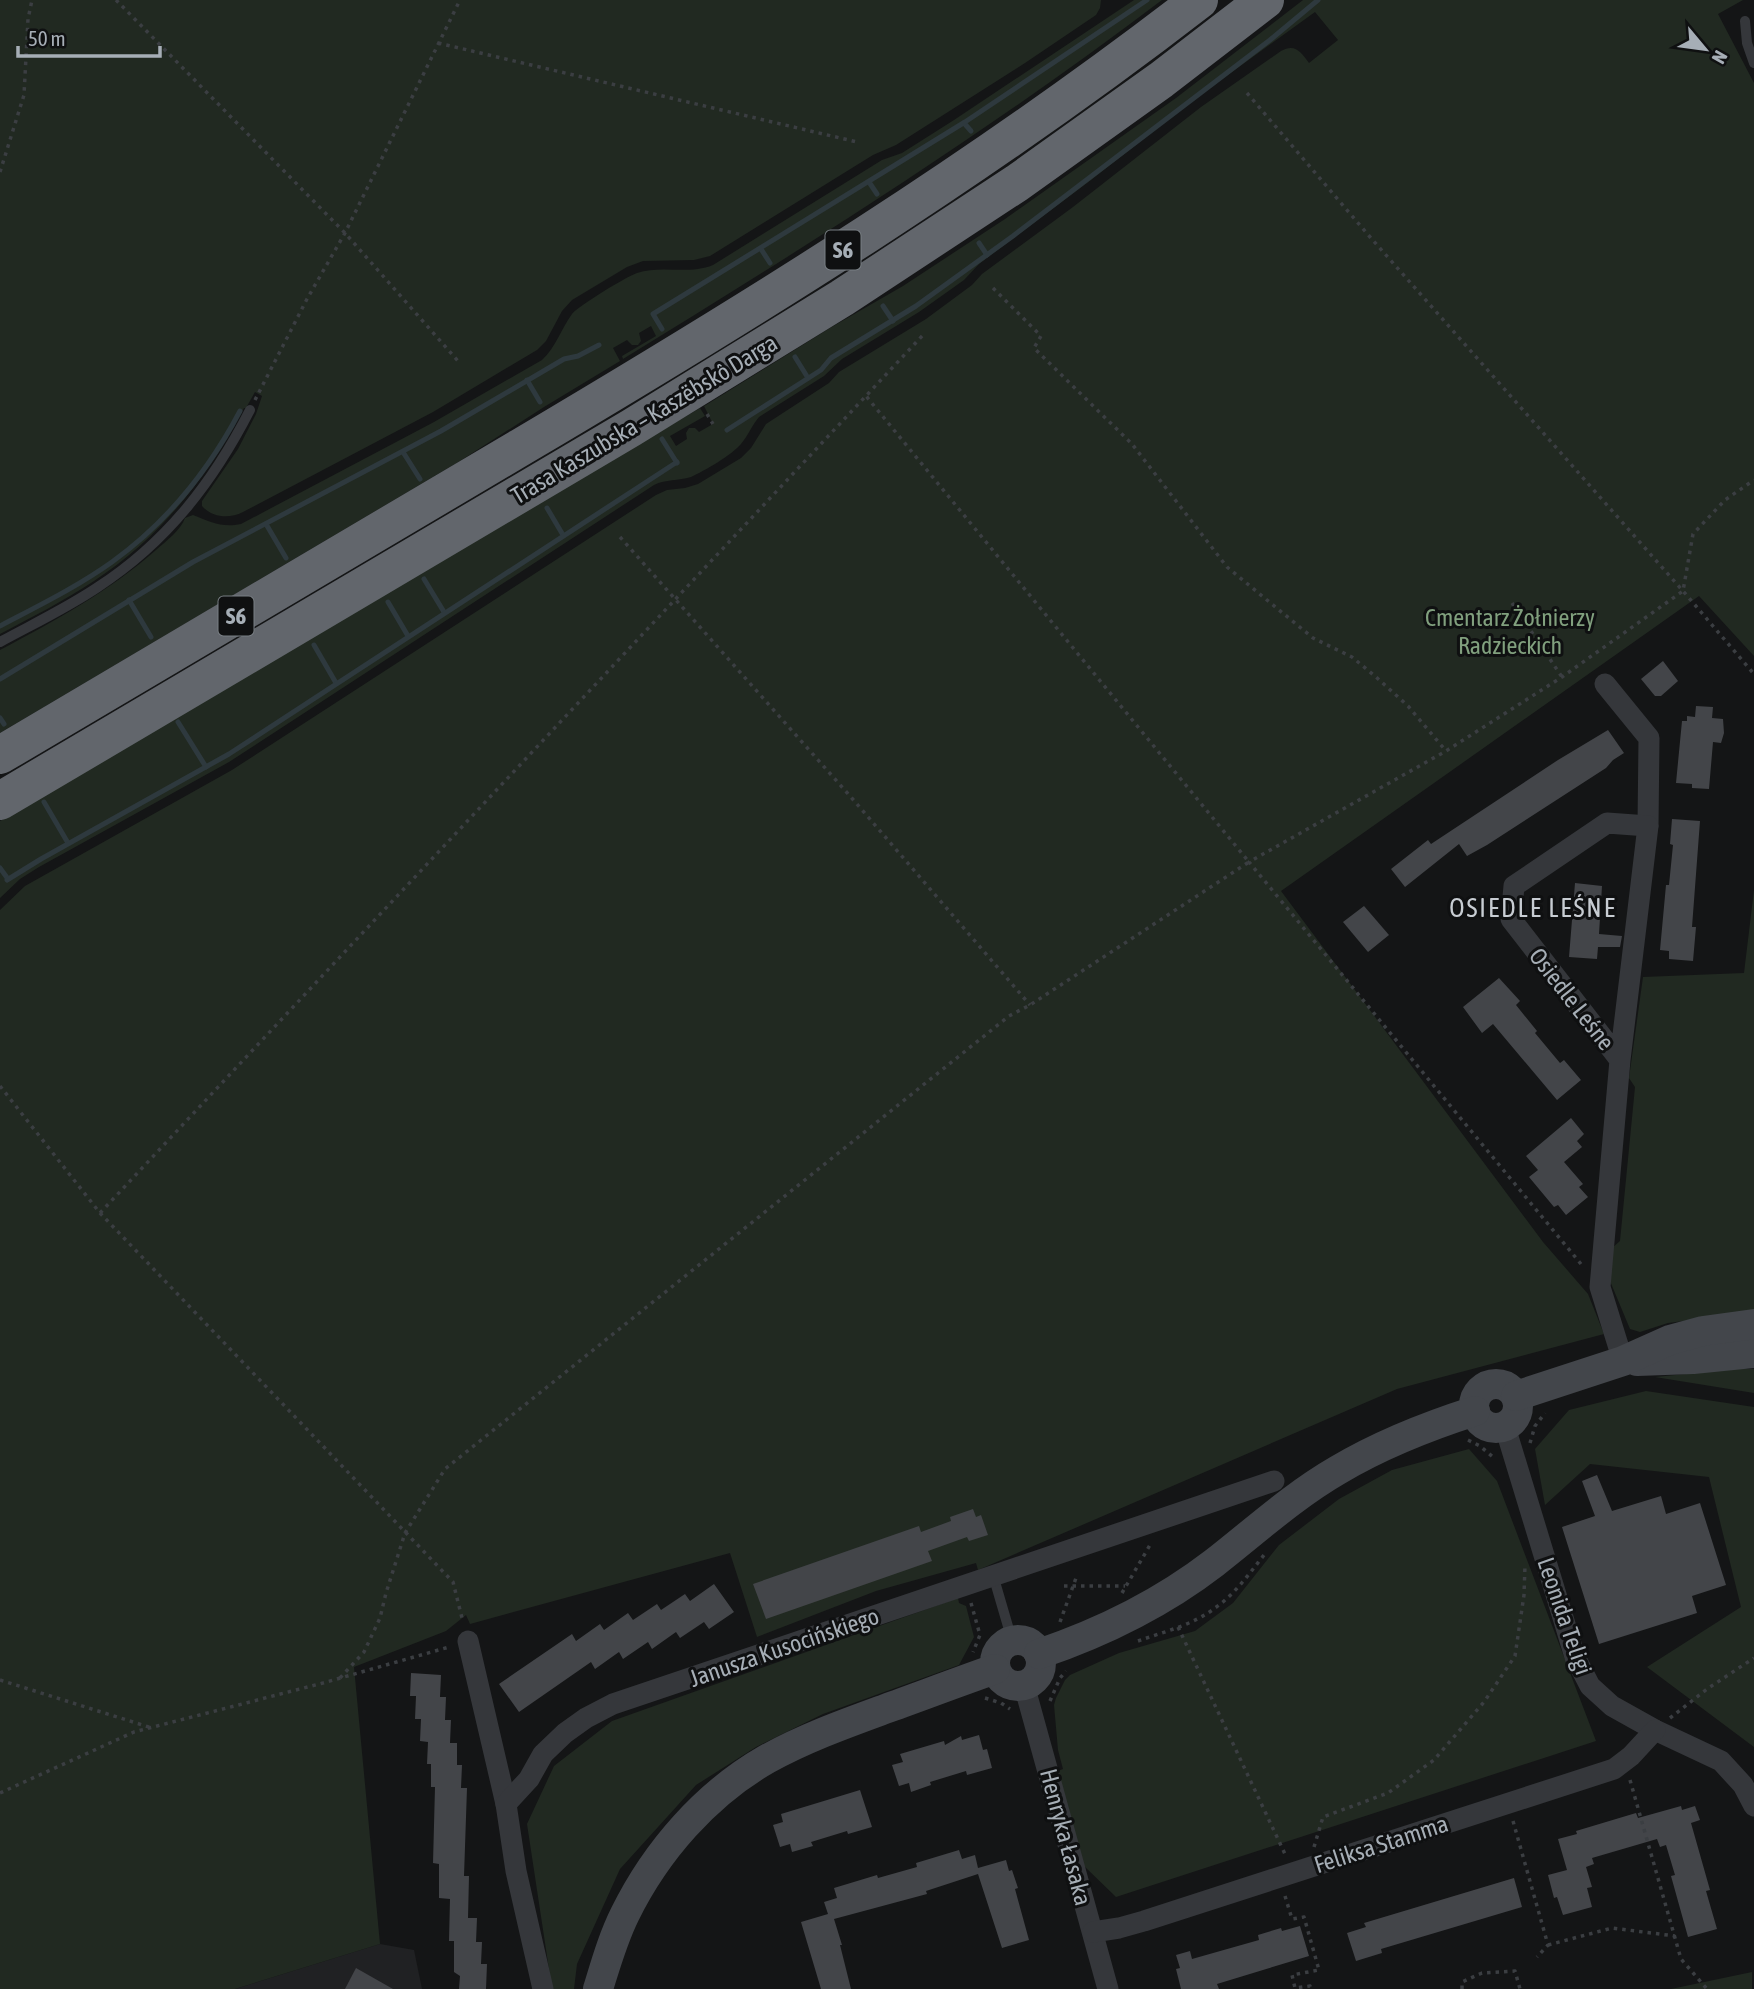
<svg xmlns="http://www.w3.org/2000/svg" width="1754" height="1989" font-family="'Asap Condensed',sans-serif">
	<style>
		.built { fill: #202123 }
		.green { fill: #212921 }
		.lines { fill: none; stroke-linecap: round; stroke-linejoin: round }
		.stream { stroke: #2e393e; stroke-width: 5 }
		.building { fill: #434549 }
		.path { stroke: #3b3e42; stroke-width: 3.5; stroke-dasharray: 3.5 5; stroke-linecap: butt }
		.lane { stroke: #35373b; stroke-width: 10 }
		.street { stroke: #35373b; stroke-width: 21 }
		.secondary { stroke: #43464b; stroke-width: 30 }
		.highway { stroke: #62666c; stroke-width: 38 }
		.labels { text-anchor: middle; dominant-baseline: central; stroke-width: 6; stroke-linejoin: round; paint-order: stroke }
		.shield { fill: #0f1011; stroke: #797f84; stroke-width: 2 }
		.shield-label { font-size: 23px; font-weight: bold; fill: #a6aeb6 }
		.street-label { font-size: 24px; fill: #a6aeb6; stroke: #0f1011 }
		.park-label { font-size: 24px; fill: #81a07e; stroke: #0f1011 }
		.neighbourhood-label { font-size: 26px; letter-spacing: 2px; fill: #c7ccd2; stroke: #0f1011 }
	</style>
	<rect width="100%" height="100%" fill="#141516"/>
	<!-- built -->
	<polygon class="built" points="380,1944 414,1950 422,1989 235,1989"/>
	<!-- green -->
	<g class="green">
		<path d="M0,0H1101L1100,8L1096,15L1025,63L896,145L873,155L710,256L694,260L643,261L627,267L572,300L562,311L546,341L537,350L433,412L243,512C229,519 213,518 202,506V501L238,449L256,414L262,396L255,392L246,408H244C206,478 162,536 94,581C64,601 32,617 0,634Z"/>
		<path d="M1134,0H1162C990,131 807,246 623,359L622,356L656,336L651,326L639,333L641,341L638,345H632L627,340L613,348L620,361L544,407L460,461L0,733V650C56,620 108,592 156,550C166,541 181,530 185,518L193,515C211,522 222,528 241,524L434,422L542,360C556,347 561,329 572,314C580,305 624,278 637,273C661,265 689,275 713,265L882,160L902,153L954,120Z"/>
		<path d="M1303,0H1743L1718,14L1754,83V656L1699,596L1281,891L1543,1242L1588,1294L1604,1334L1397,1389L978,1570L976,1563L876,1591L757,1637L730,1553L470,1624L466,1615L446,1631L354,1667L380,1944L235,1989H0V910L25,886L232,770L656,495L667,490L685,488L698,484L741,458L751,448L766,424L829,383L839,372L926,319L972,285L982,274L1073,207L1201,107L1281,51C1295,43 1301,52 1309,63L1338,40L1315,12L1192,101L1091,180L979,264L964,280L919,312L842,359L824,376L759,417C752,425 748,436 741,444C732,455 704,471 691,477C678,481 666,479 654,485L229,762L39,867L20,879L0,898V821L700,408L705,416L670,436L676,446L687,439L686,433L689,428H695L699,432L713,424L704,406L706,405L830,328L903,286L1005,219L1176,98Z"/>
		<polygon points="1754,890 1754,1312 1668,1323 1640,1332 1630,1329 1610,1281 1611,1249 1620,1241 1635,1087 1629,1078 1643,977 1744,973"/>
		<polygon points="1737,1369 1754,1369 1754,1393 1655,1377"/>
		<polygon points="1646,1391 1754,1407 1754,1747 1647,1667 1741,1607 1709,1477 1590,1464 1545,1505 1535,1449 1569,1410"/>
		<polygon points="1469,1449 1497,1481 1596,1741 1116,1897 1082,1864 1058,1771 1063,1769 1058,1750 1054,1705 1056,1698 1065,1680 1070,1675 1119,1653 1195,1631 1233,1603 1279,1545 1339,1499 1392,1470"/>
		<polygon points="958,1598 959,1603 966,1606 974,1637 959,1665 823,1714 756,1747 696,1785 620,1869 577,1964 574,1989 552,1989 527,1824 554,1766 612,1721"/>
		<polygon points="1752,1972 1752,1989 1671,1989"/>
	</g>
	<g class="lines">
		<!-- stream -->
		<g class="stream">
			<polyline points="964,123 971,131"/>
			<polyline points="869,182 877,194"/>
			<polyline points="979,243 987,255"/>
			<polyline points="761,249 770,263"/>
			<polyline points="883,306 893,321"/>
			<polyline points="662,329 653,314 965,122 1147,0"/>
			<polyline points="795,357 808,378"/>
			<polyline points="527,380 540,402"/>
			<polyline points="727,430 821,370 831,358 916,306 1013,236 1270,40 1318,0"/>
			<polyline points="662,439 677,463"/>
			<polyline points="403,452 420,479"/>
			<polyline points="547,508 563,535"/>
			<polyline points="266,524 286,558"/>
			<polyline points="424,579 444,612"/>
			<polyline points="129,600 151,637"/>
			<polyline points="388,602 408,636"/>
			<path d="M0,626C38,606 77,587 112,562C166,523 209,470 240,411"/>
			<polyline points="314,645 336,683"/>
			<polyline points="0,679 193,562 441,431 564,359 578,356 599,345"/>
			<polyline points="0,718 4,724"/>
			<polyline points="178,722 206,767"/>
			<polyline points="44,802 68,843"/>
			<polyline points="0,868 8,879"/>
			<polyline points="7,880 41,859 229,754 677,462"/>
		</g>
	</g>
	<!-- building -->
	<g class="building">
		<polygon points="1663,661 1678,681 1661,696 1655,696 1641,679"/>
		<polygon points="1696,706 1713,707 1712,718 1723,719 1724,733 1721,743 1713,742 1709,789 1692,788 1692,784 1676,783 1682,721 1687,721 1687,716 1695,717"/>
		<polygon points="1608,730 1624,753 1613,760 1606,768 1487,845 1467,856 1459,844 1405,887 1391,869 1428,840 1431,844 1558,760"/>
		<polygon points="1672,819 1700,821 1692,927 1696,927 1693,961 1669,959 1669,951 1660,950 1666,885 1669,885 1673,845 1670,844"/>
		<polygon points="1575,883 1602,886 1599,934 1622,936 1620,947 1598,947 1597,959 1569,957"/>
		<polygon points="1364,906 1389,935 1368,952 1343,922"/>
		<polygon points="1499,978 1520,1001 1516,1005 1537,1031 1535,1033 1560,1063 1564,1060 1581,1080 1557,1100 1493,1024 1482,1033 1463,1007"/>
		<polygon points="1571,1118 1584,1134 1577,1141 1582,1147 1564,1162 1583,1184 1579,1187 1588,1197 1566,1215 1558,1205 1554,1207 1529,1177 1538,1170 1526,1156"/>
		<polygon points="1597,1475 1612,1511 1661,1496 1666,1514 1700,1503 1726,1585 1692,1596 1697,1613 1599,1644 1562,1527 1595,1516 1582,1481"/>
		<polygon points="973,1509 976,1517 981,1515 988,1535 969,1541 967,1537 928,1551 932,1561 766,1619 753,1584 919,1526 921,1532 951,1521 950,1517"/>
		<polygon points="714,1584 734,1612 709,1629 704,1622 680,1638 676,1632 652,1649 648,1642 623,1659 619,1652 595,1669 591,1662 519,1712 499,1684 572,1634 576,1641 600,1624 604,1630 628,1613 633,1620 657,1604 661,1610 685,1594 690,1601"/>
		<polygon points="411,1673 441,1675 440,1697 446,1697 445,1720 451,1720 450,1743 457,1743 457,1765 462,1765 461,1788 467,1788 464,1876 469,1876 468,1918 477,1918 476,1942 482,1942 481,1964 487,1964 486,1989 459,1989 460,1976 454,1972 454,1941 449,1941 450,1899 439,1898 439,1864 433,1863 435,1787 431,1787 431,1764 427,1764 428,1742 420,1741 421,1719 415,1719 416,1696 410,1696"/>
		<polygon points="979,1735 983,1750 987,1749 992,1768 967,1775 966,1771 930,1782 931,1785 911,1792 909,1783 899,1786 892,1765 903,1762 900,1754 944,1741 945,1745 961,1736 962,1740"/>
		<polygon points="860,1790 872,1827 848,1834 847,1831 811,1842 813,1846 792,1852 790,1844 780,1847 773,1825 783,1822 781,1814"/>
		<polygon points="1681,1806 1682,1810 1695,1806 1700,1820 1691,1823 1710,1890 1706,1891 1717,1929 1688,1937 1671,1876 1675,1875 1666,1845 1660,1847 1657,1839 1592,1858 1594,1864 1586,1867 1592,1887 1587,1888 1592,1907 1563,1915 1557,1897 1554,1898 1548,1875 1567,1870 1558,1839 1577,1834 1576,1831 1636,1813 1638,1818"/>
		<polygon points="959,1850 962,1859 975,1855 978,1868 1006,1860 1009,1871 1012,1870 1018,1888 1015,1889 1029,1940 1002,1948 978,1874 926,1891 927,1894 834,1919 842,1945 840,1945 851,1989 821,1989 801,1922 828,1914 824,1902 837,1898 834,1888 877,1875 878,1878 917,1867 916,1863"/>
		<polygon points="1514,1878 1522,1907 1381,1949 1382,1953 1356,1961 1347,1933 1366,1927 1364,1923"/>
		<polygon points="1300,1926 1309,1956 1217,1984 1219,1989 1181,1989 1176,1969 1180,1968 1176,1955 1190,1951 1192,1959 1259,1940 1258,1935 1281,1928 1282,1931"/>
		<polygon points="356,1968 393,1989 345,1989"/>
	</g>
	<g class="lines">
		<!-- path -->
		<g class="path">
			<polyline points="116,0 345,233 458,361"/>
			<polyline points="438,43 857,142"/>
			<polyline points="1247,93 1370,237 1683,591 1754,674"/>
			<polyline points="0,172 24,95 28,19 32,0"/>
			<polyline points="993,288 1041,336 1034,348 1132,444 1227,567 1313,638 1352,657 1376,677 1408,706 1446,751"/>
			<polyline points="255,400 307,299 345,233 460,0"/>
			<polyline points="707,414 713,424"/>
			<polyline points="620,537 850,796 1030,1005"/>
			<polyline points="1512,603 1562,677"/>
			<polyline points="0,1086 100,1213 453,1582 463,1622"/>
			<polyline points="100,1213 924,334"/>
			<polyline points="1581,1264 1249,862 1446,751 1562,677 1683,591 1693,534 1725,500 1754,480"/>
			<polyline points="1468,1440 1480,1446 1493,1457"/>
			<polyline points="1530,1443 1535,1426 1545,1413"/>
			<polyline points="1064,1586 1125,1586"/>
			<polyline points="1122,1593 1150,1545"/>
			<polyline points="971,1603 980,1635 973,1652"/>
			<polyline points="1060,1622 1076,1578"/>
			<polyline points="1178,1627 1285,1854"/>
			<path d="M1138,1641C1163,1632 1193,1625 1215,1608C1235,1594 1249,1574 1264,1555"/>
			<polyline points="340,1678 364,1652 380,1618 386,1593 405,1533 445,1469 1009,1016 1030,1005 1249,862 866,396"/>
			<polyline points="0,1680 152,1728"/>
			<polyline points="985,1698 1001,1703 1010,1709"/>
			<polyline points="1050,1701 1060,1678 1066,1671"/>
			<polyline points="1670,1718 1707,1689 1754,1658"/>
			<polyline points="1630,1780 1681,1959 1707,1989"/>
			<polyline points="0,1793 134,1732 323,1683 449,1647"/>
			<polyline points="1513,1821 1548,1945 1537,1957"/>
			<polyline points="1314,1847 1323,1817 1388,1793 1434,1760 1484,1702 1515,1656 1524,1595 1525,1565"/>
			<polyline points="1285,1896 1292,1919 1304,1917 1319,1970 1292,1975 1295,1988 1310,1986 1311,1989"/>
			<polyline points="1548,1945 1612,1928 1675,1936"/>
			<polyline points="1462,1989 1462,1982 1482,1973 1515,1971 1520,1989"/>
		</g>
		<!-- lane -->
		<g class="lane">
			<polyline points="1745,21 1747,43 1754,63"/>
			<path d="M0,642C33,624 67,608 98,587C167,542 213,482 250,410"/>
			<polyline points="993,1575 1012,1640"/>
		</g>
		<!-- street -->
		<g class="street">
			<polyline points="1605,684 1649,738 1648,826"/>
			<polyline points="1620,1060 1511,919 1514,886 1607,823 1648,826 1620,1060 1600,1287 1623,1361"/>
			<polyline points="1505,1427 1575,1657 1590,1686 1612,1706 1655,1730 1721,1761 1743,1785 1754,1806"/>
			<polyline points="468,1641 506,1804"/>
			<polyline points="1024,1685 1108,1989"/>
			<polyline points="1093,1932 1119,1928 1144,1921 1614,1769 1631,1756 1655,1730"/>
			<polyline points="543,1989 516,1871 506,1804 529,1779 543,1754 565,1733 586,1718 613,1704 1274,1481"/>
		</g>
		<!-- secondary -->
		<g class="secondary">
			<polyline points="1637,1361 1693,1359 1754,1353"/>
			<circle cx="1496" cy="1406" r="22"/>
			<polyline points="1516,1396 1623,1361 1670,1340 1703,1331 1754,1324"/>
			<circle cx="1018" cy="1663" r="23"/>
			<path d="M1039,1654C1101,1633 1162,1603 1214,1563C1255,1531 1293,1496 1338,1470C1380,1445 1428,1426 1475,1411"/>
			<path d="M598,1989C606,1963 613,1938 625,1914C656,1851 706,1794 767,1759C805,1738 844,1724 885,1709C921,1696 958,1682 995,1669"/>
		</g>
		<!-- highway -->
		<g class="highway">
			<path d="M0,755C174,652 348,550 521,447C754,309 985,166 1199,0"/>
			<polyline points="0,801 631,428 842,298 1017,183 1161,80 1265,0"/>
		</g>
	</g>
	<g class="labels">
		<!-- shield labels -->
		<g class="shield">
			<rect x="825.5" y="230.5" width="35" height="39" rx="5"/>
			<rect x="218.5" y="596.5" width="35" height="39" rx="5"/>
		</g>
		<g class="shield-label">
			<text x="843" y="250">S6</text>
			<text x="236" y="616">S6</text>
		</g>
		<!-- street labels -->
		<g class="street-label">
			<text transform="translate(644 419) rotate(-31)">Trasa Kaszubska – Kaszëbskô Darga</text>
			<text transform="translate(1572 999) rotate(52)">Osiedle Leśne</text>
			<text transform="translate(1565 1616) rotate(71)">Leonida Teligi</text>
			<text transform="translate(784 1647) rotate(-19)">Janusza Kusocińskiego</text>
			<text transform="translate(1066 1837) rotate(75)">Henryka Łasaka</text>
			<text transform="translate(1381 1844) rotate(-18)">Feliksa Stamma</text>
		</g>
		<!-- park labels -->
		<g class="park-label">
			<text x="1510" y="617">Cmentarz Żołnierzy<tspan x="1510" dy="28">Radzieckich</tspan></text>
		</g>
		<!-- neighbourhood labels -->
		<g class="neighbourhood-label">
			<text x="1533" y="908">OSIEDLE LEŚNE</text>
		</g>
	</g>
	<!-- north arrow -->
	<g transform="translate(1705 49) rotate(119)" stroke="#0f1011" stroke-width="5" paint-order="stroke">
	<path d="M0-5L12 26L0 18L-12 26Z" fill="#a6aeb6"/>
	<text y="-10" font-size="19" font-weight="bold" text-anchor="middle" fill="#a6aeb6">N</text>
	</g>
	<!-- scale -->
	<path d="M18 46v10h142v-10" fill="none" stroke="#a6aeb6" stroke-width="3.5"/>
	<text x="28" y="46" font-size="21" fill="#a6aeb6" stroke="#0f1011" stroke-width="5" paint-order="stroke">50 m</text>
</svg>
